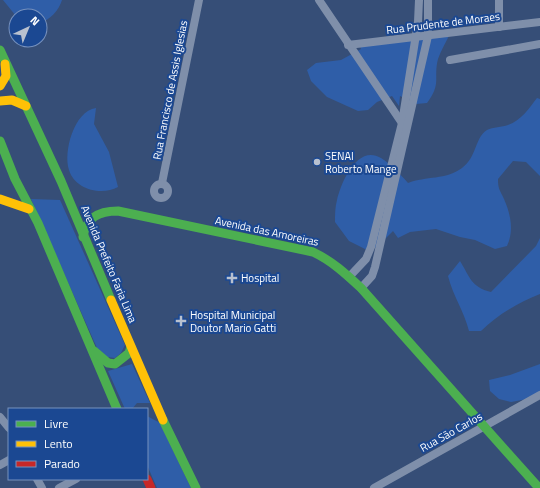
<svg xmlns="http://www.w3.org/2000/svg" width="540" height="488" font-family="'Titillium Web',sans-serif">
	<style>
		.green { fill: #2f5ea8 }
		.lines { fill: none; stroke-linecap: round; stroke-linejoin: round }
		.street { stroke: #7f8faa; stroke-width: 8 }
		.fast { stroke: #4caf50; stroke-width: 9 }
		.slow { stroke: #ffc107; stroke-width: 9 }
		.jam { stroke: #c62828; stroke-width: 9 }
		.poi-dot { fill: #b9c1cf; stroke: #1b4892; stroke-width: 1.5 }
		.labels { text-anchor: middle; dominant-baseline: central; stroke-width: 4; stroke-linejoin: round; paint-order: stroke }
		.street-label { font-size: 11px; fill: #fff; stroke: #1b4892 }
		.poi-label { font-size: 11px; fill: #fff; stroke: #1b4892; text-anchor: start }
	</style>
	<rect width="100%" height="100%" fill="#364e77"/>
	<!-- green -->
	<g class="green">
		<path d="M3,0H62C59,10 50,20 40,23V16H16Z"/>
		<path d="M450,34C446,42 441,50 438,59C433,79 442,83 427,103L416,104L400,96L399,106L392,96L377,102L368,110L358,111L327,97L311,81L307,70L316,63L341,60L361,49L359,44Z"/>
		<path d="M537,98L540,99V176L526,162L513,161L498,179C498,190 500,190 504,199C511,215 514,231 507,246L495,249L475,240L460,237L436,229L410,232L398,238L393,231L378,246L369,251L349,241L335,222C335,215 335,207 337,200C341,183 357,144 381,158C391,164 400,174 408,183C426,176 446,180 462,168C477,157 475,137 487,130C493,127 502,127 508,125C521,121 530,107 537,98Z"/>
		<path d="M96,108L94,124L109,152L118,187C102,196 75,190 69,170C63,152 74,111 96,108Z"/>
		<polygon points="31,199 60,200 125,345 121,353 115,358 107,357 97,348"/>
		<path d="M540,238V294C518,303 498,314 481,331H469C464,311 453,296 448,276L460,261C470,277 471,287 491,292L536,246Z"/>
		<polygon points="132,364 150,403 137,403 132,409 125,409 108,371"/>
		<polygon points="540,364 540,392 533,398 511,402 499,399 490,391 489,380 510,375"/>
		<polygon points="147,416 160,423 191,488 157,488 147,465"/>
	</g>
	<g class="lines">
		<!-- street -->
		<g class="street">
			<polyline points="319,0 402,123"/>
			<polyline points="499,27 499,0"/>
			<polyline points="348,45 540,22"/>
			<polyline points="450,60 540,44"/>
			<polyline points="162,183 199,0"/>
			<circle cx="161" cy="191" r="7"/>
			<polyline points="349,277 366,259 371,247 402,123 418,22 419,0"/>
			<polyline points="361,288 372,276 375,267 428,36 428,0"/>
			<polyline points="0,417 9,428"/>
			<polyline points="0,465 9,460"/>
			<polyline points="37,479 42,488"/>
			<polyline points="59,488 76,479"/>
			<polyline points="374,488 540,395"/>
		</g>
		<!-- fast -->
		<g class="fast">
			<polyline points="0,50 61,181 111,300"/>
			<polyline points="0,141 15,179 38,223 117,409"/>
			<path d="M83,237C86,217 99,211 118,211L313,252C332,261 346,274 361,288L539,488"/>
			<polyline points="94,351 108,363 115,364 129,353 131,347"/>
			<polyline points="163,420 196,488"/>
		</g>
		<!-- slow -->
		<g class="slow">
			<polyline points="0,86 6,76 5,64"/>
			<polyline points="0,101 12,100 26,106"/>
			<polyline points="0,199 29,209"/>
			<polyline points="111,300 163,420"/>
		</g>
		<!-- jam -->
		<polyline class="jam" points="147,479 151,488"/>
	</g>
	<!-- markers -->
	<g class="poi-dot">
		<circle cx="317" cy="162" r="4"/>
		<path d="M230 272h4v4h4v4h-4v4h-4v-4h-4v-4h4z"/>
		<path d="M179 315h4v4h4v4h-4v4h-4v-4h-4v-4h4z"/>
	</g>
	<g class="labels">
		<!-- street labels -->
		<g class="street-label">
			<text transform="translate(443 23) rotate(-7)">Rua Prudente de Moraes</text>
			<text transform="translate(170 90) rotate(-79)">Rua Francisco de Assis Iglesias</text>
			<text transform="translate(267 231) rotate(12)">Avenida das Amoreiras</text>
			<text transform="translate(109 264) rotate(67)">Avenida Prefeito Faria Lima</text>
			<text transform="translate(451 432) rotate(-29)">Rua São Carlos</text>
		</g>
		<!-- poi labels -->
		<g class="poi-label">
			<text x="325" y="156">SENAI<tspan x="325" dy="13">Roberto Mange</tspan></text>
			<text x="241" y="278">Hospital</text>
			<text x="190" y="315">Hospital Municipal<tspan x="190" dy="13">Doutor Mario Gatti</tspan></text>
		</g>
	</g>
	<!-- legend -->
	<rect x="8" y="408" width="140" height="72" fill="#1b4892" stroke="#7691be"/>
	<rect x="16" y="421" width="20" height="6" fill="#4caf50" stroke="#7691be"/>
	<text x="44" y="428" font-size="12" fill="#ffffff">Livre</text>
	<rect x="16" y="441" width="20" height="6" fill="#ffc107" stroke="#7691be"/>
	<text x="44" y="448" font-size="12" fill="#ffffff">Lento</text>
	<rect x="16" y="461" width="20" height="6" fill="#c62828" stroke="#7691be"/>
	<text x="44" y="468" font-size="12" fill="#ffffff">Parado</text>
	<!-- north arrow -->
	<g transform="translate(28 28) rotate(44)"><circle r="19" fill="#1b4892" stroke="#7691be"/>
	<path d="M0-3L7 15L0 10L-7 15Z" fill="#b9c1cf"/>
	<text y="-6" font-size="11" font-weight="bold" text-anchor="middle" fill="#ffffff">N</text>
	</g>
</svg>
